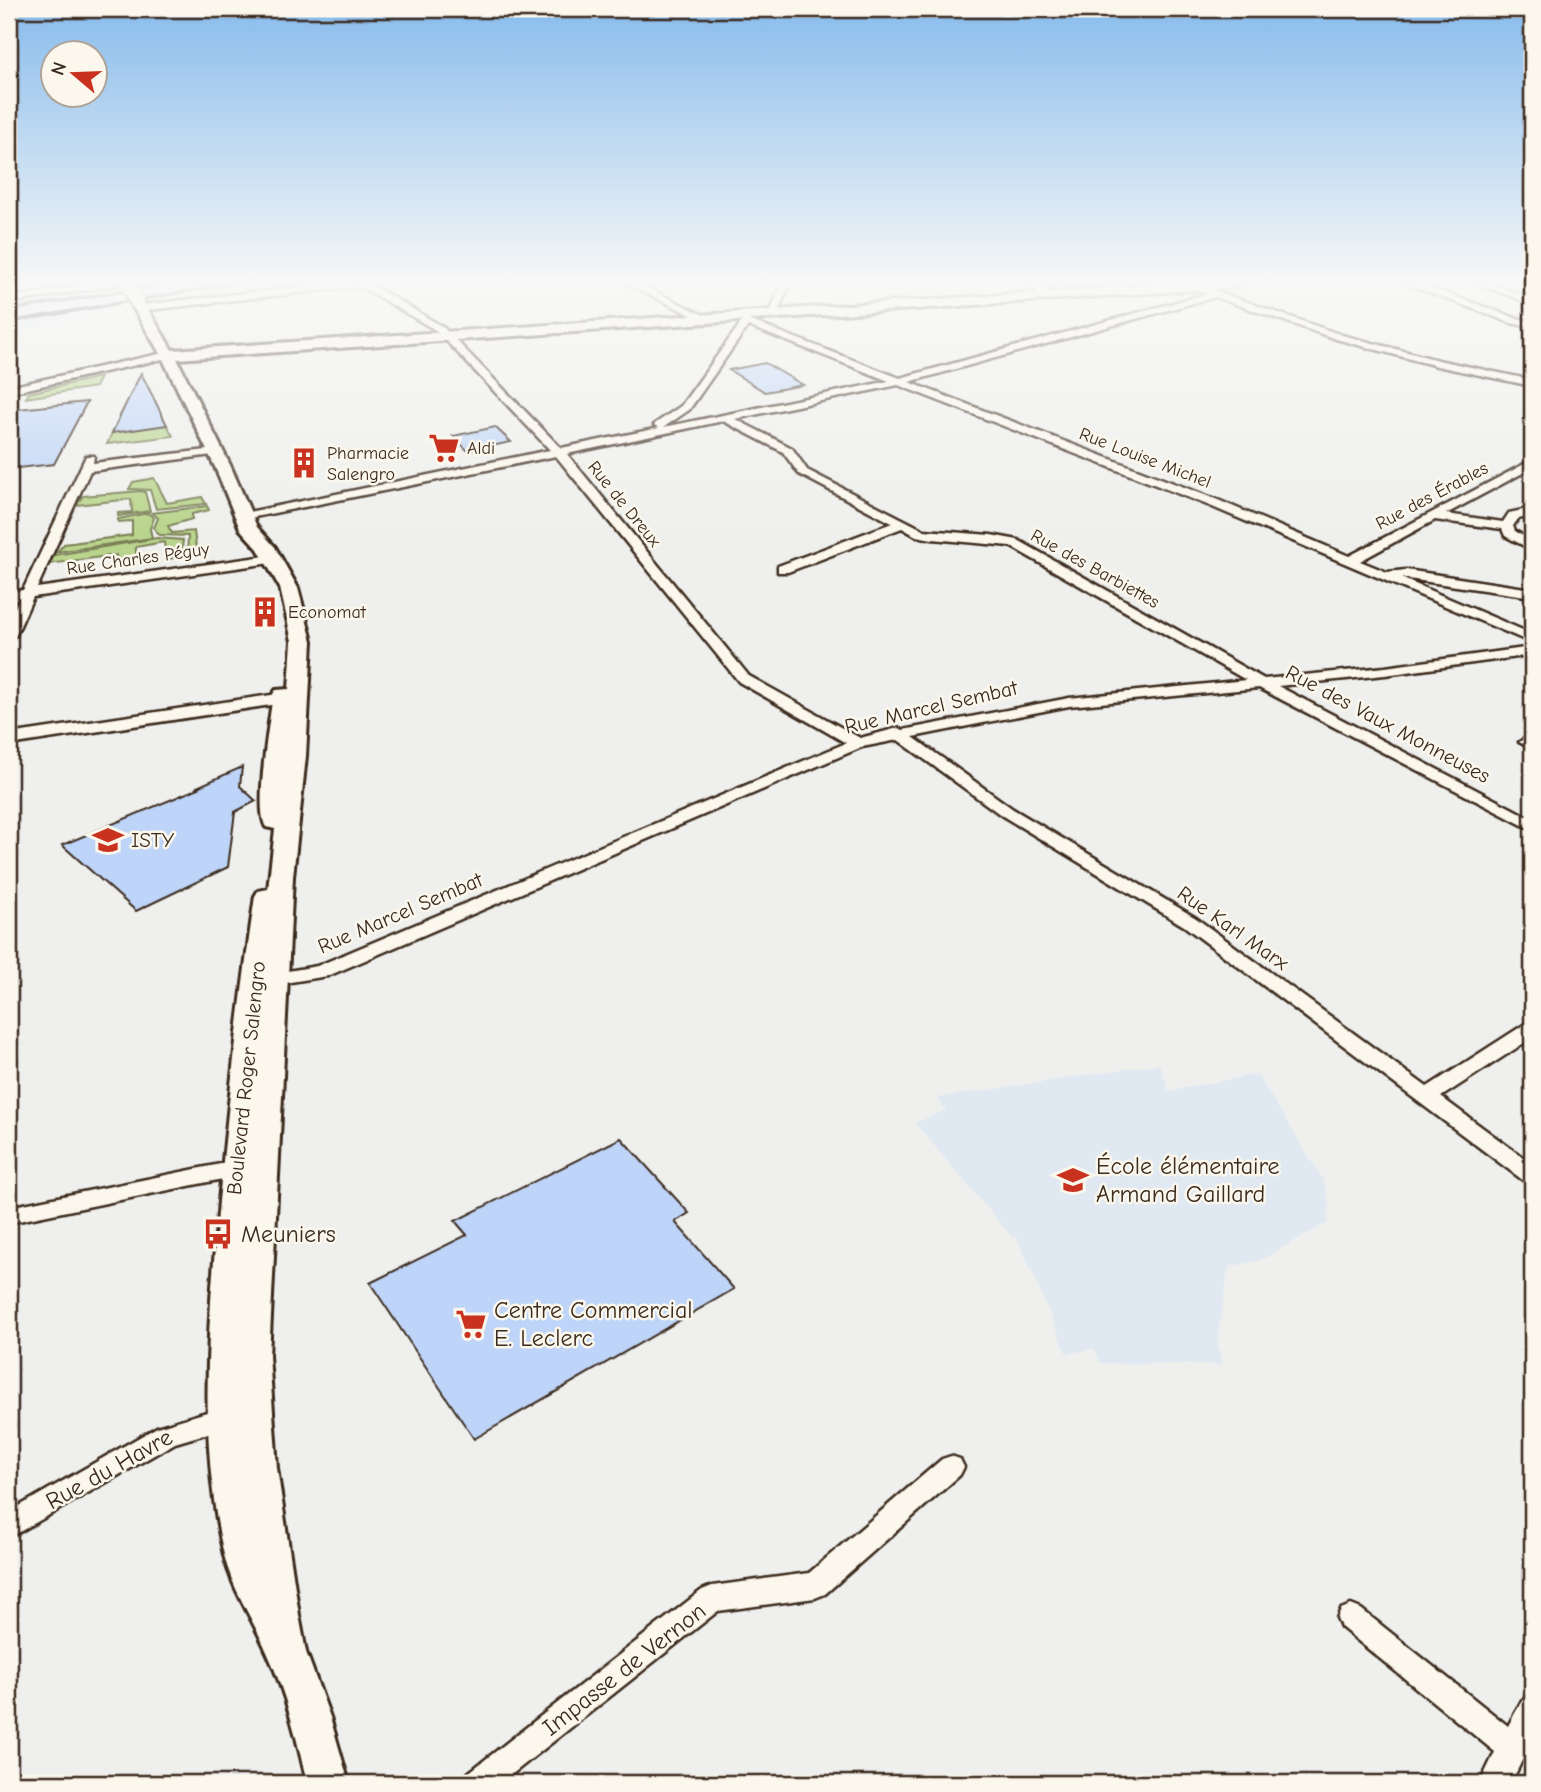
<svg xmlns="http://www.w3.org/2000/svg" width="1541" height="1792" font-family="'Comic Neue',sans-serif">
	<style>
		.built { fill: #e0e8f1 }
		.green { fill: #b9d48c; stroke: #7a7f55; stroke-width: 2 }
		.building { fill: #bed4f8; stroke: #3b2a1e; stroke-width: 2 }
		.lines { fill: none; stroke-linecap: round; stroke-linejoin: round }
		.minor-casing { stroke: #3b2a1e; stroke-width: 5 }
		.tertiary-casing { stroke: #3b2a1e; stroke-width: 5 }
		.secondary-casing { stroke: #3b2a1e; stroke-width: 6 }
		.minor { fill: #fbf7ec; fill-rule: evenodd }
		.tertiary { fill: #fbf7ec; fill-rule: evenodd }
		.secondary { fill: #fbf7ec; fill-rule: evenodd }
		.rail { stroke: #3b2a1e; stroke-width: 3.5 }
		.secondary-bridge-casing { stroke: #3b2a1e; stroke-width: 18; stroke-linecap: butt }
		.secondary-bridge { stroke: #fbf7ec; stroke-width: 14 }
		.labels { text-anchor: middle; dominant-baseline: central; stroke-width: 5; stroke-linejoin: round; paint-order: stroke }
		.far-poi-label { font-size: 18px; fill: #3b2a1e; stroke: #fbf7ec; text-anchor: start }
		.far-street-label { font-size: 18px; fill: #3b2a1e; stroke: #fbf7ec }
		.street-label { font-size: 21px; fill: #3b2a1e; stroke: #fbf7ec }
		.poi-label { font-size: 21px; fill: #3b2a1e; stroke: #fbf7ec; text-anchor: start }
		.near-poi-label { font-size: 24px; fill: #3b2a1e; stroke: #fbf7ec; text-anchor: start }
		.near-street-label { font-size: 24px; fill: #3b2a1e; stroke: #fbf7ec }
	</style>
	<rect width="100%" height="100%" fill="#eff0ee"/>
	<filter id="ink" filterUnits="userSpaceOnUse"><feTurbulence type="fractalNoise" baseFrequency=".0143" numOctaves="2"/><feDisplacementMap in="SourceGraphic" scale="14" xChannelSelector="R" yChannelSelector="G"/><feConvolveMatrix kernelMatrix="1 2 1 2 8 2 1 2 1" color-interpolation-filters="sRGB"/></filter>
	<g filter="url(#ink)">
		<!-- built -->
		<g class="built">
			<polygon points="141,283 245,283 151,299"/>
			<polygon points="99,290 113,290 121,305 31,327 9,336 9,304"/>
			<polygon points="1159,1064 1169,1091 1257,1074 1323,1179 1329,1202 1327,1223 1261,1260 1229,1267 1217,1340 1222,1365 1101,1363 1094,1349 1067,1354 1017,1237 1012,1237 915,1123 946,1110 937,1098"/>
		</g>
		<!-- green -->
		<g class="green">
			<polygon points="100,377 95,387 26,398 29,393"/>
			<polygon points="167,425 173,436 107,444 112,433"/>
			<polygon points="154,478 167,503 202,497 206,504 156,509 150,490 129,489 133,482"/>
			<polygon points="140,491 145,492 150,511 118,516 118,513 132,512 131,499 76,505 83,496"/>
			<polygon points="207,506 209,510 192,514 192,519 168,526 172,533 194,531 197,555 187,556 188,536 159,535 154,528 158,518 152,513"/>
			<polygon points="148,513 154,518 150,529 152,538 57,552 64,544 132,535 132,521 118,522 118,519"/>
			<polygon points="157,538 183,540 181,557 166,559 164,542 136,547 136,557 117,560 116,555 49,564 55,555"/>
		</g>
		<!-- building -->
		<g class="building">
			<polygon points="765,363 803,385 765,392 729,370"/>
			<polygon points="141,373 167,425 112,433 119,418"/>
			<polygon points="87,402 54,464 9,469 9,410"/>
			<polygon points="495,427 511,442 468,451 453,436"/>
			<polygon points="242,767 240,786 256,801 235,812 228,867 136,911 62,845 199,788 197,787"/>
			<polygon points="621,1138 689,1213 675,1222 734,1289 474,1439 370,1283 467,1235 455,1221"/>
		</g>
		<g class="lines">
			<!-- minor casing -->
			<g class="minor-casing">
				<g id="minor">
					<polygon points="104,283 127,283 9,303 9,297"/>
					<path d="M336,283H369L443,327L561,448L659,428L654,425L656,423L681,406L743,320L746,319L900,378L1206,294L1199,290L1204,287L1342,335L1438,360L1532,380V386L1437,366L1336,339L1215,297L909,382L1218,500L1349,556L1532,460V468L1446,514L1503,522L1509,513L1532,508V516L1518,519L1513,526L1515,531L1532,541V550L1505,536L1502,529L1435,520L1360,561L1387,572L1406,570L1532,589V597L1401,578L1532,634V643L1210,506L898,385L735,419L792,448L807,470L924,530L991,535L1018,540L1264,679L1385,667L1532,647V655L1385,675L1278,686L1532,819V830L1259,688L1069,706L913,737L1013,809L1196,918L1427,1087L1525,1024L1532,1023V1038L1441,1097L1532,1164V1183L1524,1181L1184,926L1001,815L898,740L862,747L328,976L266,986L259,984L257,980L259,976L317,966L846,743L739,682L556,456L240,520V514L244,513L550,450L437,331L360,286L140,311L135,308L140,305ZM748,326L889,381L664,427L689,410ZM723,421L783,452L799,474L892,523L778,566V572H788L902,528L916,536L932,539L1010,546L1246,680L1069,698L903,730L898,728L860,738L749,676L567,454Z"/>
					<polygon points="625,283 637,283 712,319 704,321"/>
					<polygon points="781,283 790,283 777,314 769,316"/>
					<polygon points="1020,283 1032,283 1056,296 1048,298"/>
					<polygon points="1404,283 1417,283 1516,318 1532,321 1532,327 1511,323"/>
					<polygon points="1475,283 1488,283 1532,298 1532,304"/>
					<polygon points="168,352 173,355 172,357 9,393 9,387"/>
					<polygon points="216,449 222,452 220,454 90,471 37,588 273,555 278,556 278,562 33,597 16,635 9,639 9,621 19,599 9,600 9,592 23,590 86,456 94,456 93,463"/>
					<polygon points="1527,737 1532,739 1532,749 1519,742"/>
					<polygon points="245,1159 252,1161 256,1167 252,1173 9,1223 9,1207"/>
					<polygon points="230,1405 239,1408 242,1416 239,1424 175,1443 9,1538 9,1512 157,1427"/>
					<polygon points="951,1456 960,1459 964,1467 960,1475 825,1594 815,1598 718,1611 501,1783 463,1783 468,1773 702,1590 712,1586 809,1573 942,1459"/>
					<polygon points="1351,1605 1361,1609 1508,1726 1522,1700 1532,1696 1532,1740 1511,1783 1480,1783 1495,1752 1341,1627 1337,1618 1341,1609"/>
				</g>
			</g>
			<!-- tertiary casing -->
			<g class="tertiary-casing">
				<polygon id="tertiary" points="298,691 307,696 304,700 9,745 9,734"/>
			</g>
			<!-- secondary casing -->
			<g class="secondary-casing">
				<path id="secondary" d="M1179,283H1244L1238,287L177,359L231,467L257,527L275,547L298,588L312,641L306,756L293,877L269,1356L277,1468L299,1615L306,1652L330,1717L349,1783H307C297,1739 286,1693 267,1652C253,1619 232,1589 224,1555C197,1439 209,1318 219,1201C229,1099 240,997 255,896L258,891L268,889L275,829L266,827C254,809 270,719 273,694L276,690L289,689L292,641L280,588L258,549L240,529L215,467L161,355L130,302L132,299H142L172,350Z"/>
			</g>
			<!-- minor -->
			<use href="#minor" class="minor"/>
			<!-- tertiary -->
			<use href="#tertiary" class="tertiary"/>
			<!-- secondary -->
			<use href="#secondary" class="secondary"/>
			<!-- rail -->
			<g class="rail">
				<polyline points="9,310 171,283"/>
				<polyline points="9,322 236,283"/>
			</g>
			<!-- secondary-bridge casing -->
			<g class="secondary-bridge-casing">
				<polyline id="secondary-bridge" points="129,286 137,302"/>
			</g>
			<!-- secondary-bridge -->
			<use href="#secondary-bridge" class="secondary-bridge"/>
		</g>
	</g>
	<!-- sky -->
	<linearGradient id="sky" x2="0" y2="1"><stop stop-color="#87bbec"/><stop offset="0.53" stop-color="#f8f8f7"/><stop offset="1" stop-color="#f8f8f7" stop-opacity="0"/></linearGradient>
	<rect width="1541" height="534" fill="url(#sky)"/>
	<!-- icons -->
	<defs>
		<g id="supermarket-bare" transform="scale(2.415)"><path d="M-6-5.5h2.5l.6 2H6L4.5 2H-2.5L-4.4-4H-6ZM-1.5 3.2a1.3 1.3 0 1 0 .1 0ZM3 3.2a1.3 1.3 0 1 0 .1 0Z" fill="#c8321e" stroke="#fbf7ec" stroke-width="2.5" paint-order="stroke"/></g>
		<g id="building-bare" transform="scale(2.415)"><path d="M-4-6H4V6H1V3H-1V6H-4ZM-2.5-4.3h1.7v1.8h-1.7ZM.8-4.3h1.7v1.8H.8ZM-2.5-1h1.7V.8h-1.7ZM.8-1h1.7V.8H.8Z" fill="#c8321e" stroke="#fbf7ec" stroke-width="2.5" paint-order="stroke"/></g>
		<g id="university-bare" transform="scale(2.415)"><path d="M0-5L7-2L0 1L-7-2ZM-4 1L0 2.5L4 1V4Q0 6-4 4Z" fill="#c8321e" stroke="#fbf7ec" stroke-width="2.5" paint-order="stroke"/></g>
		<g id="school-bare" transform="scale(2.415)"><path d="M0-5L7-2L0 1L-7-2ZM-4 1L0 2.5L4 1V4Q0 6-4 4Z" fill="#c8321e" stroke="#fbf7ec" stroke-width="2.5" paint-order="stroke"/></g>
		<g id="bus-bare" transform="scale(2.415)"><path d="M-5-6H5V4H4V6H2V4H-2V6H-4V4H-5ZM-3.5-4V0h7V-4ZM-3.5 1.2v1.5H-2V1.2ZM2 1.2v1.5H3.5V1.2Z" fill="#c8321e" stroke="#fbf7ec" stroke-width="2.5" paint-order="stroke"/></g>
	</defs>
	<g fill-rule="evenodd">
		<use href="#supermarket-bare" x="444" y="448"/>
		<use href="#building-bare" x="304" y="463"/>
		<use href="#building-bare" x="265" y="612"/>
		<use href="#university-bare" x="108" y="840"/>
		<use href="#school-bare" x="1073" y="1180"/>
		<use href="#bus-bare" x="218" y="1234"/>
		<use href="#supermarket-bare" x="471" y="1324"/>
	</g>
	<g class="labels">
		<!-- far-poi labels -->
		<g class="far-poi-label">
			<text x="467" y="448">Aldi</text>
			<text x="327" y="453">Pharmacie<tspan x="327" dy="21">Salengro</tspan></text>
			<text x="288" y="612">Economat</text>
		</g>
		<!-- far-street labels -->
		<g class="far-street-label">
			<text transform="translate(1145 458) rotate(21)">Rue Louise Michel</text>
			<text transform="translate(1432 496) rotate(-28)">Rue des Érables</text>
			<text transform="translate(624 504) rotate(51)">Rue de Dreux</text>
			<text transform="translate(138 559) rotate(-8)">Rue Charles Péguy</text>
			<text transform="translate(1095 569) rotate(29)">Rue des Barbiettes</text>
		</g>
		<!-- street labels -->
		<g class="street-label">
			<text transform="translate(931 707) rotate(-13)">Rue Marcel Sembat</text>
			<text transform="translate(1388 724) rotate(28)">Rue des Vaux Monneuses</text>
			<text transform="translate(400 913) rotate(-23)">Rue Marcel Sembat</text>
			<text transform="translate(1233 928) rotate(35)">Rue Karl Marx</text>
			<text transform="translate(246 1078) rotate(-84)">Boulevard Roger Salengro</text>
		</g>
		<!-- poi labels -->
		<g class="poi-label">
			<text x="131" y="840">ISTY</text>
		</g>
		<!-- near-poi labels -->
		<g class="near-poi-label">
			<text x="1096" y="1166">École élémentaire<tspan x="1096" dy="28">Armand Gaillard</tspan></text>
			<text x="241" y="1234">Meuniers</text>
			<text x="494" y="1310">Centre Commercial<tspan x="494" dy="28">E. Leclerc</tspan></text>
		</g>
		<!-- near-street labels -->
		<g class="near-street-label">
			<text transform="translate(109 1469) rotate(-29)">Rue du Havre</text>
			<text transform="translate(624 1669) rotate(-38)">Impasse de Vernon</text>
		</g>
	</g>
	<!-- margin -->
	<rect width="1541" height="1792" fill="none" stroke="#fbf7ec" stroke-width="35"/>
	<rect x="18" y="18" width="1506" height="1757" fill="none" stroke="#3b2a1e" stroke-width="2.5" filter="url(#ink)"/>
	<!-- north arrow -->
	<g transform="translate(74 74) rotate(289)"><circle r="33" fill="#fbf7ec" stroke="#aea59a" stroke-width="2"/>
	<path d="M0-5L12 26L0 18L-12 26Z" fill="#c8321e"/>
	<text y="-10" font-size="19" font-weight="bold" text-anchor="middle" fill="#3b2a1e">N</text>
	</g>
</svg>
